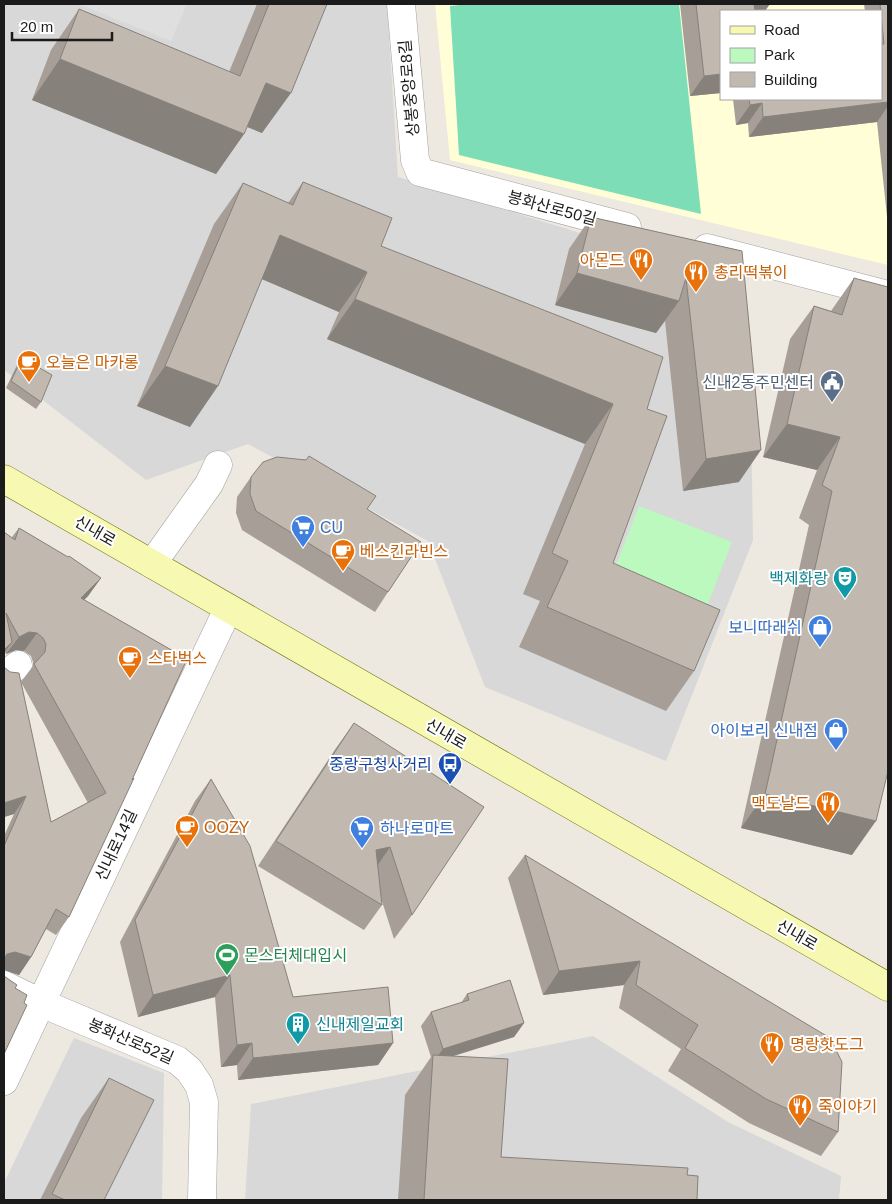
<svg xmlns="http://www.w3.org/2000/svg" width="892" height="1204" font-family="Arial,'Noto Sans KR',sans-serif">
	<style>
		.residential { fill: #d9d8d8 }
		.education { fill: #fffed7; fill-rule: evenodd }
		.park { fill: #bbf9bf }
		.pitch { fill: #7dddb6 }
		.parking { fill: #dfdfdf }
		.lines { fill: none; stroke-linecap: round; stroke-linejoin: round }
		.street-casing { stroke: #a2a2a2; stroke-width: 29 }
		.secondary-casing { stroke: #677004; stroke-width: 29 }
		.street { stroke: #fff; stroke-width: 28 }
		.secondary { stroke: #f7f9b2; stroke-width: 28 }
		.wall { fill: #a69e97 }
		.shaded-wall { fill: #87817b }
		.building { fill: #c1b8b0; stroke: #87817b }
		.labels { text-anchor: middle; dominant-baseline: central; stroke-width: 4; stroke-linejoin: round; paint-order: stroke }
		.street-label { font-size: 16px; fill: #1b1b1b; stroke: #fff }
		.food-label { font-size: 16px; fill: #c56008; stroke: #fff; text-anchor: start }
		.service-label { font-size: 16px; fill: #4e5e75; stroke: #fff; text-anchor: end }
		.shop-label { font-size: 16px; fill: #366cbe; stroke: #fff; text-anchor: start }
		.culture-label { font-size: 16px; fill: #0d838f; stroke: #fff; text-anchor: end }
		.transit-label { font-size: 16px; fill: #164399; stroke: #fff; text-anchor: end }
		.leisure-label { font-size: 16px; fill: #27864d; stroke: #fff; text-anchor: start }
	</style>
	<rect width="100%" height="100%" fill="#ede8e0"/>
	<!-- residential -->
	<g class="residential">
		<polygon points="4,4 387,4 398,177 736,281 751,415 753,540 666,761 485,687 428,541 248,444 146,480 4,370"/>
		<polygon points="593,1036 728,1122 841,1176 839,1200 245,1200 251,1104"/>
		<polygon points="74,1038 164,1073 162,1200 4,1200 4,1183"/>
	</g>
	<!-- education -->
	<path class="education" d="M435,4H888V265L450,160ZM721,11H881V99H721Z"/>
	<!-- park -->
	<polygon class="park" points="639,506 732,542 695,637 602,601"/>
	<!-- pitch -->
	<polygon class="pitch" points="470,4 679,4 701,214 459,155 450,6"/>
	<!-- parking -->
	<polygon class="parking" points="78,4 187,4 171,41"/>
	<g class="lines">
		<!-- street casing -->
		<g class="street-casing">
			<g id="street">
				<polyline points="401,4 415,160 420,172 627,227"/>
				<polyline points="707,248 888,295"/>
				<polyline points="152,564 209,484 218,465"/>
				<polyline points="4,676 18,665"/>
				<polyline points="4,985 41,1003 177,1060 189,1070 199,1085 204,1102 202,1200"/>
				<polyline points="4,1081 228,609"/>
			</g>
		</g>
		<!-- secondary casing -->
		<g class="secondary-casing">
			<polyline id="secondary" points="4,479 888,987"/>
		</g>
		<!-- street -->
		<use href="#street" class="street"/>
		<!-- secondary -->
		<use href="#secondary" class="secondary"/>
	</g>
	<!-- wall -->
	<g class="wall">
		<polygon points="257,4 327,4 262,133 247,127 244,134 216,174 32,100 51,50 79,9 229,72"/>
		<polygon points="680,4 770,4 721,11 721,93 690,96"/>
		<polygon points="864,4 888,4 888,226 877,122 749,137 748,123 736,125 733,99 881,99 881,11 865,11"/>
		<polygon points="303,182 381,246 647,409 613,563 694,671 666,711 519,647 540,601 523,594 585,444 327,339 339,312 262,279 190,427 137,406 214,224 243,183 288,203"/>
		<polygon points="591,217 742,251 739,482 683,491 665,321 656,333 555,305 569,249"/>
		<polygon points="854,278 852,855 741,828 809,525 799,518 817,470 763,457 790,339 814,306 831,311"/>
		<polygon points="22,358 41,402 36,409 6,388 17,365"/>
		<polygon points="251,477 367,509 388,592 375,612 242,530 236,513 237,497"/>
		<polygon points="19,528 101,578 88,596 84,600 187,659 69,917 56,935 46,929 31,957 19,975 4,970 4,836 14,814 4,817 4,667 51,822 88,803 21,682 33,666 33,662 31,656 24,651 16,650 6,654 5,652 4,653 12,537"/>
		<polygon points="354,723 412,915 394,939 381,898 382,905 364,930 258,866 336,748"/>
		<polygon points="211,779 293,997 393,1043 378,1065 238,1080 237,1065 221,1067 215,997 138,1017 120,942 195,801"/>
		<polygon points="525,855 838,1132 821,1156 749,1123 668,1071 681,1049 619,1008 624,985 543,995 508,878"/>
		<polygon points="467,994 524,1023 514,1037 454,1056 501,1157 687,1175 697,1200 398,1200 405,1095 431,1057 421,1026 431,1012 461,1003"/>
		<polygon points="109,1078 104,1200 40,1200 81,1118"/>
	</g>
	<!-- shaded-wall -->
	<g class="shaded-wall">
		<polygon points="751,4 770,4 765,11 746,11"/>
		<polygon points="60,59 244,134 216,174 32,100"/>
		<polygon points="721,74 721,93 690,96 704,76"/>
		<polygon points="266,83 291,93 262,133 238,123"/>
		<polygon points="888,102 888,106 877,122 749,137 763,117"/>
		<polygon points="762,103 748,123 736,125 750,105"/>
		<polygon points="280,235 367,272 339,312 252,275"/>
		<polygon points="577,273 679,301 656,333 555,305"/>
		<polygon points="355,299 613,404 585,444 327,339"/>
		<polygon points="165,366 218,386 190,427 137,406"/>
		<polygon points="787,424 840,437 817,470 763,457"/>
		<polygon points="761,450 739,482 683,491 706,459"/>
		<polygon points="101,578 88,596 68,616 81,598"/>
		<polygon points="29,632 37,633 24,651 16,650 6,654 19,637"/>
		<polygon points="12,642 4,653 4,650"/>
		<polygon points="765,794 876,821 852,855 741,828"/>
		<polygon points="26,796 14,814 4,817 4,803"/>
		<polygon points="390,847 373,872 376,850"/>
		<polygon points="15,952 31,957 19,975 4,970 4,959 7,954"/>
		<polygon points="640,961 624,985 543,995 559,971"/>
		<polygon points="230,975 215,997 138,1017 153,995"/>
		<polygon points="524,1023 514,1037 433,1062 443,1049"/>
		<polygon points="252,1043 237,1065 221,1067 237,1045"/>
		<polygon points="393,1043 378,1065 238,1080 253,1058"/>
	</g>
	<!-- building -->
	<g class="building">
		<polygon points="269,4 327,4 291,93 266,83 244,134 60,59 79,9 240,76"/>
		<polygon points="696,4 754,4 755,11 721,11 721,74 704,76"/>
		<polygon points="880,4 888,4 888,102 763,117 762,103 750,105 749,99 881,99 881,44 884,44"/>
		<polygon points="303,182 392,218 381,246 663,357 647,409 667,416 613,563 720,610 694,671 547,607 568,561 552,553 613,404 355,299 367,272 280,235 218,386 165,366 243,183 293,205"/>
		<polygon points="591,217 742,251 761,450 706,459 686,278 679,301 577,273"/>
		<polygon points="854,278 888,287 888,771 876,821 765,794 832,491 822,485 840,437 787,424 814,306 842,315"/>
		<polygon points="22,358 52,375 41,402 11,381"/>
		<polygon points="309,456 376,496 367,509 421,542 388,592 256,511 250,494 251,477 263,462 277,457 306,460"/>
		<polygon points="19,528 68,557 69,556 101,578 81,598 187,659 132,780 134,778 69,917 56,909 31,957 15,952 7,954 4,959 4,846 26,796 4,803 4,667 10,672 19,673 51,822 106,793 34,664 45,652 46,644 43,638 37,633 29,632 19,637 6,613 12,642 4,650 4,532 15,540"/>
		<polygon points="354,723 484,807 412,915 390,847 376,850 382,905 276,841"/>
		<polygon points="211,779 250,846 293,997 388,987 393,1043 253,1058 252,1043 237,1045 230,975 153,995 135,920"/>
		<polygon points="525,855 830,1038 842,1062 838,1132 766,1099 685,1048 698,1025 636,985 640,961 559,971"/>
		<polygon points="4,976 17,985 15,988 27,995 24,1003 27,1005 4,1054"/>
		<polygon points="510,980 524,1023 443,1049 431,1012 469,1000 467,994"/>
		<polygon points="433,1055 508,1059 501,1157 688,1168 687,1175 698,1176 697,1200 424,1200"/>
		<polygon points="109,1078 154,1100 104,1200 65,1200 52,1194"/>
	</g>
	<!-- icons -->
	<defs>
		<g id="restaurant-pin" transform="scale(1.25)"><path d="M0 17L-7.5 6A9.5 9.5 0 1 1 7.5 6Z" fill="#e8710a" stroke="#fff"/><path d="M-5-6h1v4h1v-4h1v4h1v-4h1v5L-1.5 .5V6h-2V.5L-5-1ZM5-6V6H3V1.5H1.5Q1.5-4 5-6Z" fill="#fff"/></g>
		<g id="cafe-pin" transform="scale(1.25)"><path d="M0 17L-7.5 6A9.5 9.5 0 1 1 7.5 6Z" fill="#e8710a" stroke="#fff"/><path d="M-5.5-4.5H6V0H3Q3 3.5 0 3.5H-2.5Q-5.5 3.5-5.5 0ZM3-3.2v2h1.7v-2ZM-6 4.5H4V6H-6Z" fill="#fff"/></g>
		<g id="civic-pin" transform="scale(1.25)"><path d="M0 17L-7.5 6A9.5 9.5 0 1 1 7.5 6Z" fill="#5c6f8a" stroke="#fff"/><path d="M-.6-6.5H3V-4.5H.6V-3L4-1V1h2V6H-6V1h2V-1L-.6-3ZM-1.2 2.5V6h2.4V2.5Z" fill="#fff"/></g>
		<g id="supermarket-pin" transform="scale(1.25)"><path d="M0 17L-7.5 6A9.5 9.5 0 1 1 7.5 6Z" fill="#3f7fe0" stroke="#fff"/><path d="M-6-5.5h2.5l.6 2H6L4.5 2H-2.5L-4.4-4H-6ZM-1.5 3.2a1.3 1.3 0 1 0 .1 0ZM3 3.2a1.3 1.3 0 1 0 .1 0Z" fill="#fff"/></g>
		<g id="theatre-pin" transform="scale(1.25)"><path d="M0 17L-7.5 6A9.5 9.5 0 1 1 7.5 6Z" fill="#0f9aa8" stroke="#fff"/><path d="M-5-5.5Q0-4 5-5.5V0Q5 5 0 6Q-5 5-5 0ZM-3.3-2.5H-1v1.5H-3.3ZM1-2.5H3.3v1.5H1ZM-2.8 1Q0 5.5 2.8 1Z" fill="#fff"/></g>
		<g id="shop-pin" transform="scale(1.25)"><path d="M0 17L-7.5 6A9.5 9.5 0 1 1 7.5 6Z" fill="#3f7fe0" stroke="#fff"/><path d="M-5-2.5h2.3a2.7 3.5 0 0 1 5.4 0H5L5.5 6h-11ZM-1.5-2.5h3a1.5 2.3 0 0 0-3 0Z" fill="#fff"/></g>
		<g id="bus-pin" transform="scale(1.25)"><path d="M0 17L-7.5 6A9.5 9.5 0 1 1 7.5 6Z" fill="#1a4fb4" stroke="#fff"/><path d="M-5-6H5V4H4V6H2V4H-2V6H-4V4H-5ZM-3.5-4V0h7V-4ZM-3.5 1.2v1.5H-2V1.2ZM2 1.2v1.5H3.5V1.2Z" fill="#fff"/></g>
		<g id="stadium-pin" transform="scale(1.25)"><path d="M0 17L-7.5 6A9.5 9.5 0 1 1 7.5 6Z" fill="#2e9e5b" stroke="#fff"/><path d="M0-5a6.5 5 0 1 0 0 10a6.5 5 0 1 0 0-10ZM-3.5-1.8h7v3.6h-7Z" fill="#fff"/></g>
		<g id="building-pin" transform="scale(1.25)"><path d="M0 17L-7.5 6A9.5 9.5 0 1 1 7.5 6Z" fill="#0f9aa8" stroke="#fff"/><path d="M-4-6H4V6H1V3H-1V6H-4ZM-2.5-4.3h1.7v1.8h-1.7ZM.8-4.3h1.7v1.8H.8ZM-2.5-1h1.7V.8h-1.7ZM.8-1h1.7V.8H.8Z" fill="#fff"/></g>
	</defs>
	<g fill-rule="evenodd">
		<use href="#restaurant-pin" x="641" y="260"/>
		<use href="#restaurant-pin" x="696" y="272"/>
		<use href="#cafe-pin" x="29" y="362"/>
		<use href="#civic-pin" x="832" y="382"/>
		<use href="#supermarket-pin" x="303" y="527"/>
		<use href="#cafe-pin" x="343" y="551"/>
		<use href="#theatre-pin" x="845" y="578"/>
		<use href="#shop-pin" x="820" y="627"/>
		<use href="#cafe-pin" x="130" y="658"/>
		<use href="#shop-pin" x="836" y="730"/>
		<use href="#bus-pin" x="450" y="764"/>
		<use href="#restaurant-pin" x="828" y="803"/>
		<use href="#cafe-pin" x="187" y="827"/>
		<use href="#supermarket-pin" x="362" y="828"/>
		<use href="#stadium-pin" x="227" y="955"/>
		<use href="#building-pin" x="298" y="1024"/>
		<use href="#restaurant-pin" x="772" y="1044"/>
		<use href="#restaurant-pin" x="800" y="1106"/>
	</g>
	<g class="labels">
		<!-- street labels -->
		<g class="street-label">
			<text transform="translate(409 88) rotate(-95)">상봉중앙로8길</text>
			<text transform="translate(552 208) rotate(15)">봉화산로50길</text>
			<text transform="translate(95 531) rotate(30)">신내로</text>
			<text transform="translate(446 734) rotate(30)">신내로</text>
			<text transform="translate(116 845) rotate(-65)">신내로14길</text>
			<text transform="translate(797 935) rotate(30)">신내로</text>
			<text transform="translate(131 1041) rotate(23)">봉화산로52길</text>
		</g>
		<!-- food labels -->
		<g class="food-label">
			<text x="624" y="260" text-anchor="end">아몬드</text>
			<text x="714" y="272">총리떡볶이</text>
			<text x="46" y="362">오늘은 마카롱</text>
			<text x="360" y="551">베스킨라빈스</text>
			<text x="148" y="658">스타벅스</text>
			<text x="810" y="803" text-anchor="end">맥도날드</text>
			<text x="204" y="827">OOZY</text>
			<text x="790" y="1044">명랑핫도그</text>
			<text x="818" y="1106">죽이야기</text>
		</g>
		<!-- service labels -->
		<g class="service-label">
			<text x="814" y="382">신내2동주민센터</text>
		</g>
		<!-- shop labels -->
		<g class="shop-label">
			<text x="320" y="527">CU</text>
			<text x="802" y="627" text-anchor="end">보니따래쉬</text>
			<text x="818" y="730" text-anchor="end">아이보리 신내점</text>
			<text x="380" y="828">하나로마트</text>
		</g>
		<!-- culture labels -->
		<g class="culture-label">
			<text x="828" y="578">백제화랑</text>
			<text x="316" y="1024" text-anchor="start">신내제일교회</text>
		</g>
		<!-- transit labels -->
		<g class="transit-label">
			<text x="432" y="764">중랑구청사거리</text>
		</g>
		<!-- leisure labels -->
		<g class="leisure-label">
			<text x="244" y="955">몬스터체대입시</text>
		</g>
	</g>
	<!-- border -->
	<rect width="892" height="1204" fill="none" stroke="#1b1b1b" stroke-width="10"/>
	<!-- legend -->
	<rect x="720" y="10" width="162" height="90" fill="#ffffff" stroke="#a4a4a4"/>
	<rect x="730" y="26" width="25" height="8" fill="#f7f9b2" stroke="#a4a4a4"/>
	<text x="764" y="35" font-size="15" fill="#1b1b1b">Road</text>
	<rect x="730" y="48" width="25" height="15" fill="#bbf9bf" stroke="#a4a4a4"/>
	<text x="764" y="60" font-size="15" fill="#1b1b1b">Park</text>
	<rect x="730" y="72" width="25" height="15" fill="#c1b8b0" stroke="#a4a4a4"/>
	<text x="764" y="85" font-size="15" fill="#1b1b1b">Building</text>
	<!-- scale -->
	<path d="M12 32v8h100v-8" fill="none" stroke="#1b1b1b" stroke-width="2.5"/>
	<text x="20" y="32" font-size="15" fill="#1b1b1b" stroke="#ffffff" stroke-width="4" paint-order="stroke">20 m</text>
</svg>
